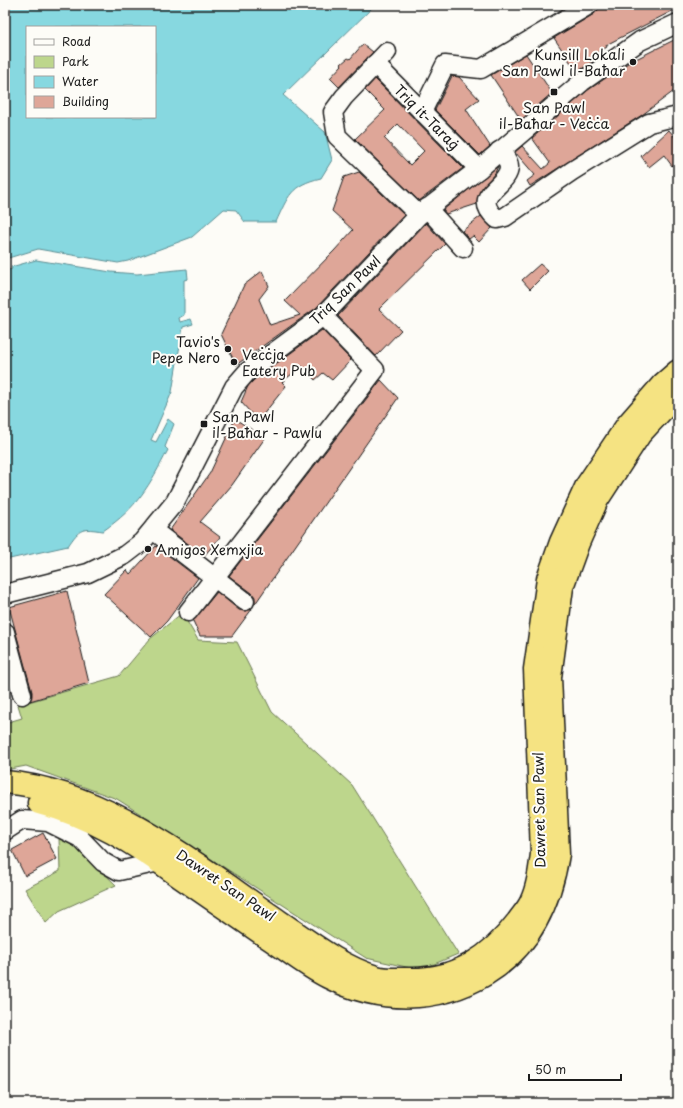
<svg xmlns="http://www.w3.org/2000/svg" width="683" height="1108" font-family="'Playpen Sans',sans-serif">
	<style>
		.green { fill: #bdd68c; stroke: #6c7954 }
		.water { fill: #87d8e0; stroke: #5c8d92; fill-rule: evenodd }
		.building { fill: #dea698; stroke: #1c1c1c; fill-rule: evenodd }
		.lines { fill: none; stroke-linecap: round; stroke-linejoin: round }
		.minor-casing { stroke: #1c1c1c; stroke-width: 21 }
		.highway-casing { stroke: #1c1c1c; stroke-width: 25 }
		.minor { stroke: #fdfcf7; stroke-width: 18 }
		.highway { stroke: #f5e382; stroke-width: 22 }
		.poi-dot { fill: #1c1c1c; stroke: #fdfcf7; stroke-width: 1.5 }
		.labels { text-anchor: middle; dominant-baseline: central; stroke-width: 4; stroke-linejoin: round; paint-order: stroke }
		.poi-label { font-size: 14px; fill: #1c1c1c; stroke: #fdfcf7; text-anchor: start }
		.street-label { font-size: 14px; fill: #1c1c1c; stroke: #fdfcf7 }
	</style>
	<rect width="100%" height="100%" fill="#fdfcf7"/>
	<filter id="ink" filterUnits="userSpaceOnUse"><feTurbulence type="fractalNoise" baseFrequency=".025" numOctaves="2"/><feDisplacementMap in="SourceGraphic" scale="8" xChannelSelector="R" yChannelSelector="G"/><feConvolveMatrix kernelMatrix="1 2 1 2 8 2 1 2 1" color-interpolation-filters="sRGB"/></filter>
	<g filter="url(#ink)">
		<!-- green -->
		<g class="green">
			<polygon points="182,613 198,640 237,642 272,712 352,785 458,954 420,970 366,958 117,799 26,766 5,770 5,723 22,718 18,705 119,676 150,639"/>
			<polygon points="59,838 75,845 116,885 59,911 46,923 25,889 60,871"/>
		</g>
		<!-- water -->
		<g class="water">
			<path d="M5,5H375L283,95L325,132L332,160L321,178C291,185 288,196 276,222H245L236,210L224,209L192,237L128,261L118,263L38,249L5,259ZM27,27H155V117H27Z"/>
			<path d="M36,260L111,272L137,274L187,269L188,279L184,280V315L179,318L180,322L191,319L193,324L183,327L172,392L151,440L156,442L168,419L174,424L165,447L168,450C149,486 138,507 103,531C82,528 80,528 68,546L5,560V271L12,269L11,267Z"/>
		</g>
		<!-- building -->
		<g class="building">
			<polygon points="604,5 678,5 678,8 606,45 607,47 592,56 595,60 577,72 554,38 594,14 599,8"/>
			<polygon points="678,38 678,88 642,115 530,186 527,181 535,175 515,152 522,146 543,169 550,163 532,138 588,90 628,63"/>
			<polygon points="363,44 373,52 339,87 330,78 342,65 341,64 348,58 350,59"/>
			<polygon points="526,54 552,93 521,120 491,75"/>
			<polygon points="452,76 459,77 479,99 466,109 490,146 480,155 435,110"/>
			<path d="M375,79L463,168L419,201L355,139L385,110L365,90ZM398,124L424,151L410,165L384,138Z"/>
			<polygon points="669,130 678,141 678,161 672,166 664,155 649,167 641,156"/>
			<polygon points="498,166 495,173 480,191 477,204 446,214 443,210"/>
			<polygon points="359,172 404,215 316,308 236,365 221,334 244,285 262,271 269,286 259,299 270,325 300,315 285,301 334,251 353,230 332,211 344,177"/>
			<polygon points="481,216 492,228 479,242 473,236 469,239 462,231"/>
			<polygon points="426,223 445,244 379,309 401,330 376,356 338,316"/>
			<polygon points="540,264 548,271 530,289 522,280"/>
			<polygon points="322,330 351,360 332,380 323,373 315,380 302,366 282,382 286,386 258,421 241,402 248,386 254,380"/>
			<polygon points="381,380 398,398 255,604 255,597 252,593 229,576"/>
			<polygon points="235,419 265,438 232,485 200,522 220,537 204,556 170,530 210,473"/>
			<polygon points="156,546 198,578 167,621 151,637 104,594 127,570 130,574"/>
			<polygon points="67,591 89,683 30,701 32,692 9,607"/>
			<polygon points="217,592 239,610 244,611 252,609 232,636 200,636 193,621"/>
			<polygon points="43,833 57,859 25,876 12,850"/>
		</g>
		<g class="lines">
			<!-- minor casing -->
			<g class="minor-casing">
				<g id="minor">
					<polyline points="387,52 344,97 333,112 337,136 419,215"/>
					<polyline points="375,64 479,169"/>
					<polyline points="422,112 445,65 481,69 589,5"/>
					<path d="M499,151C503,155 509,160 509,167C509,187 468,194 497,219L505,217L572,171L649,123L678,116"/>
					<polyline points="427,208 463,248"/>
					<polyline points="153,530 245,601"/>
					<polyline points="5,594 88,573 125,555 142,542 175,502 234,387 247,372 323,316 419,215 479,169 582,82 640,41 678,23"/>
					<polyline points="188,612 375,370 323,316"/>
					<polyline points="5,632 22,695"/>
					<polyline points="5,831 22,820 48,822 80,838 103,862 119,871 159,862 156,854"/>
				</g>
			</g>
			<!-- highway casing -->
			<g class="highway-casing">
				<g id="highway">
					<path d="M5,782C108,791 196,865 279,921C310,942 340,966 376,977C386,980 399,979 409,979C456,980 490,958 518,921C522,915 528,909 531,902C538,887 540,870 542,854L535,669L548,579L561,542L587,485L628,424L663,384L678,371"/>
					<path d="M39,803C91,816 137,845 180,877C209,897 238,917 267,937C287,950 306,966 328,977C379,1003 436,1004 486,974C529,948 550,903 558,854L550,677L562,587L578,543L597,500L640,434L678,393"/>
				</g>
			</g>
			<!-- minor -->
			<use href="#minor" class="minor"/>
			<!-- highway -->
			<use href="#highway" class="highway"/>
		</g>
	</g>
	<!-- markers -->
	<g class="poi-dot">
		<circle cx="633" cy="62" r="4"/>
		<rect x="550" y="88" width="8" height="8" rx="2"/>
		<circle cx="228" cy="349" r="4"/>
		<circle cx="234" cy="362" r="4"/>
		<rect x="200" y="420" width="8" height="8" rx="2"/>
		<circle cx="148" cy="549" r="4"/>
	</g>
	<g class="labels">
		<!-- poi labels -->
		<g class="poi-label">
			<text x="625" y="54" text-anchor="end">Kunsill Lokali<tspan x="625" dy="16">San Pawl il-Baħar</tspan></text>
			<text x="554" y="107" text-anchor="middle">San Pawl<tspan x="554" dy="16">il-Baħar - Veċċa</tspan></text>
			<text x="220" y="341" text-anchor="end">Tavio's<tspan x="220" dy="16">Pepe Nero</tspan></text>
			<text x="242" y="354">Veċċja<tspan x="242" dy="16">Eatery Pub</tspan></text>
			<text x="212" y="416">San Pawl<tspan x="212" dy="16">il-Baħar - Pawlu</tspan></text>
			<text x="156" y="549">Amigos Xemxjia</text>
		</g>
		<!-- street labels -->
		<g class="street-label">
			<text transform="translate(427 117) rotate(45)">Triq it-Taraġ</text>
			<text transform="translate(345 290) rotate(-44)">Triq San Pawl</text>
			<text transform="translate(539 810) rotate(-91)">Dawret San Pawl</text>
			<text transform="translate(226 885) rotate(34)">Dawret San Pawl</text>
		</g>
	</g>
	<!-- margin -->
	<rect width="683" height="1108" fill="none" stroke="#fdfcf7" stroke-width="20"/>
	<rect x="10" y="10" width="663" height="1088" fill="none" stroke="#1c1c1c" stroke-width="1.5" filter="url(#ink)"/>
	<!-- legend -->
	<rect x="26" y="26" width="130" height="92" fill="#fdfcf7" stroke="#a3a29f"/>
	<rect x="34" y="39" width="20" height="6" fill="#fdfcf7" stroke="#a3a29f"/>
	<text x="62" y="46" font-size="12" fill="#1c1c1c">Road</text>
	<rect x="34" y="56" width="20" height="12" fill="#bdd68c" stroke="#a3a29f"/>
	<text x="62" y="66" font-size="12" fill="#1c1c1c">Park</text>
	<rect x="34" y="76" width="20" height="12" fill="#87d8e0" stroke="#a3a29f"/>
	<text x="62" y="86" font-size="12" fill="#1c1c1c">Water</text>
	<rect x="34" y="96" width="20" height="12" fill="#dea698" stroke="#a3a29f"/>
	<text x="62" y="106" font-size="12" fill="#1c1c1c">Building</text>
	<!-- scale -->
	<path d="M529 1074v6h92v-6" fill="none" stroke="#1c1c1c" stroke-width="2"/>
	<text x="535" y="1074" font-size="12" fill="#1c1c1c" stroke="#fdfcf7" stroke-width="3" paint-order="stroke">50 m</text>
</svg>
